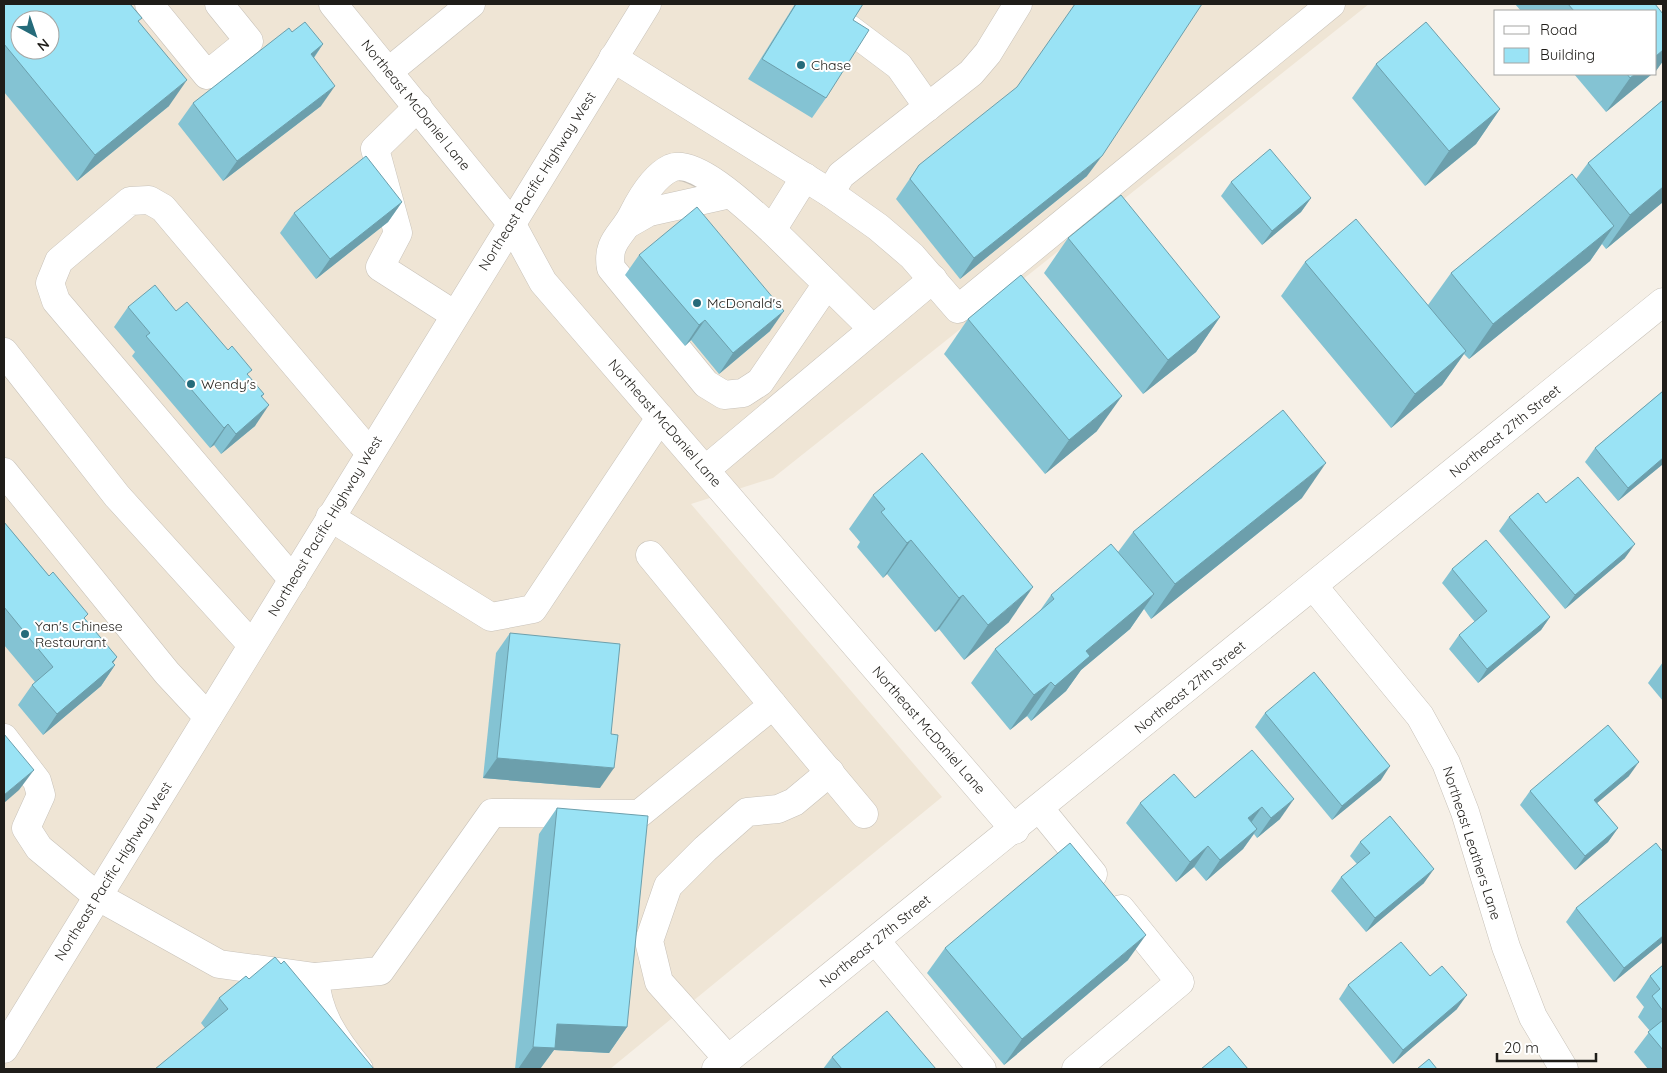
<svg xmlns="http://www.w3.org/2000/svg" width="1667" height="1073" font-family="Quicksand,sans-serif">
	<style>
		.built { fill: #efe5d5; fill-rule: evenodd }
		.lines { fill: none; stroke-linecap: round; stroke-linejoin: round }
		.minor-casing { stroke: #c8c2b9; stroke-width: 29 }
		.highway-casing { stroke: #c8c2b9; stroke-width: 29 }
		.minor { stroke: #fff; stroke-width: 28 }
		.highway { stroke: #fff; stroke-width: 28 }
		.wall { fill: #84c3d3 }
		.shaded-wall { fill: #6c9fac }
		.building { fill: #9ae3f5; stroke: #6c9fac; fill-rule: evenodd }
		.poi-dot { fill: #256b7a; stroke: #fff; stroke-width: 2 }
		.labels { text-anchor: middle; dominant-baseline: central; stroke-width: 4; stroke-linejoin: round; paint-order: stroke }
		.poi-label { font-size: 14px; fill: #1f1d19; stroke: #fff; text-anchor: start }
		.street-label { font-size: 14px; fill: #1f1d19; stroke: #fff }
	</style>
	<rect width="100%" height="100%" fill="#f6f0e7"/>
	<!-- built -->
	<path class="built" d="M4,4H1369L773,478L691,504L942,797L610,1069H4ZM20,20H50V50H20Z"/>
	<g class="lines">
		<!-- minor casing -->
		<g class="minor-casing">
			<g id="minor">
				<polyline points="149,4 207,75 249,41 219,4"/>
				<polyline points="333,4 511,223 543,282 1015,830"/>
				<polyline points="847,27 899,66 928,107"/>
				<polyline points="613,58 830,193 878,227 912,256 958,309 1331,4"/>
				<polyline points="388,72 471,4"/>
				<polyline points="418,107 375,149 398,233 380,267 455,315"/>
				<polyline points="805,177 772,230 873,329"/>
				<polyline points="830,193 841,175 971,73 988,53 1018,4"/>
				<polyline points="628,224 649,212 730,194"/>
				<path d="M772,230C754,214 696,157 671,168C654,176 641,198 633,214C623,235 606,241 611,268L706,384L724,395L743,393L760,382L827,284"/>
				<polyline points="4,352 117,496 252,645"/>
				<polyline points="705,470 933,279"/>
				<polyline points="4,472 167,673 208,717"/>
				<polyline points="330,517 491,617 533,609 660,418"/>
				<polyline points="293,580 56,301 50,283 59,261 130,201 149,200 163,208 370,453"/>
				<polyline points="1314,587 1420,716 1446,763 1465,812 1506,947 1533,1017 1564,1069"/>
				<polyline points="773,705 864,814"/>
				<polyline points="4,738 37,781 41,795 26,828 39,848 97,896 219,964 315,977 380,971 492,813 639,814 773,705 650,555"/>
				<polyline points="1040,809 1093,874"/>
				<polyline points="876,941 982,1069"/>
				<path d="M315,977C317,1014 336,1041 359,1069"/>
				<polyline points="728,1059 659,982 649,941 668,886 705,849 747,812 778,809 794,802 830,772"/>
				<polyline points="716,1069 1663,302"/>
				<polyline points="1076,1069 1180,982 1121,909"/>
			</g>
		</g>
		<!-- highway casing -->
		<g class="highway-casing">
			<polyline id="highway" points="4,1049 647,4"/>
		</g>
		<!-- minor -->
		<use href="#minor" class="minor"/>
		<!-- highway -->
		<use href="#highway" class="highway"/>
	</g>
	<!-- wall -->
	<g class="wall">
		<polygon points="4,4 139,22 169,106 77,181 4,92"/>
		<polygon points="795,4 863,4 853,20 826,98 812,118 748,79"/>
		<polygon points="1515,4 1655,4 1663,14 1663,61 1657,69 1656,11 1521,11"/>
		<polygon points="292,32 323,44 314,58 321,106 223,181 178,124 193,103"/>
		<polygon points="1376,64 1500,109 1476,144 1425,186 1352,98"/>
		<polygon points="1574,74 1652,74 1606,112"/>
		<polygon points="1663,100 1663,202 1606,249 1602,244 1590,261 1469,359 1464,354 1442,385 1391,428 1281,296 1305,262 1428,305 1451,273 1576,179 1588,163"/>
		<polygon points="919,165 1087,176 960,279 896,199"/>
		<polygon points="1231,182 1311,198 1301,212 1262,245 1221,196"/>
		<polygon points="402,202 388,222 316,279 280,233 294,213"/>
		<polygon points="1068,238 1220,317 1196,352 1143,394 1044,273"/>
		<polygon points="639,255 770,331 719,374 691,340 685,346 625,275"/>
		<polygon points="128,307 176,311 248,375 264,394 262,397 255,426 221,454 214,445 210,448 132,356 135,352 114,327"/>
		<polygon points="968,319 1097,431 1045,474 944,354"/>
		<polygon points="1663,391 1663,464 1618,501 1585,462 1595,448"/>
		<polygon points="873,495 1009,622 964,660 939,629 935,632 887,574 883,578 857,547 860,542 849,529"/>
		<polygon points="1302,498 1151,619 1144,609 1130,629 1081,670 1066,691 1031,721 1027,716 1010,730 971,683 995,649 1039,612 1051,595 1118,552 1133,532"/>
		<polygon points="1546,503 1625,558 1565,609 1499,531 1509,517"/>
		<polygon points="4,522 117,657 113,663 115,665 101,686 43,735 18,705 32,685 35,682 4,645"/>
		<polygon points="1452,569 1550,617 1541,630 1478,683 1449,649 1459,635 1475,622 1442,583"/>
		<polygon points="510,633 600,788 483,778 496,653"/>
		<polygon points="1663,662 1663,701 1648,683"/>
		<polygon points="1265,713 1381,780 1332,820 1255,727"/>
		<polygon points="1252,750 1280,819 1257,838 1254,834 1243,849 1206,881 1194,867 1176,882 1126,823 1140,803 1195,798"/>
		<polygon points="1629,776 1597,803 1618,828 1608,842 1575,870 1520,805 1530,791"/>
		<polygon points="557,808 627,1027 609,1053 554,1050 540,1069 515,1069 539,834"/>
		<polygon points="1360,842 1424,883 1366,932 1331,891 1341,877 1357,864 1350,856"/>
		<polygon points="1576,908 1663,942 1614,982 1566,922"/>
		<polygon points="945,948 1128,960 1004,1065 927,973"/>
		<polygon points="1663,965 1663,1069 1648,1069 1634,1052 1650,1031 1638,1017 1644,1007 1636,997 1650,976"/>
		<polygon points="249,979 374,1069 205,1028 201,1023 219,998"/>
		<polygon points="1348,985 1457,1009 1393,1064 1339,999"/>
		<polygon points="832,1057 936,1069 823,1069"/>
	</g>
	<!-- shaded-wall -->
	<g class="shaded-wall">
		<polygon points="323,44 309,64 311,54"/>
		<polygon points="1663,50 1663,61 1656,71 1656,56"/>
		<polygon points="1635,74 1652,74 1606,112 1630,78"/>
		<polygon points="187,80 169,106 77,181 95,155"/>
		<polygon points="335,86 321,106 223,181 237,161"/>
		<polygon points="1500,109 1476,144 1425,186 1449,151"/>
		<polygon points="1102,156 1087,176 960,279 974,258"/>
		<polygon points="1663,187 1663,202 1606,249 1630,215"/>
		<polygon points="1311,198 1301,212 1262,245 1272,231"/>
		<polygon points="402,202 388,222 316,279 330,259"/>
		<polygon points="1614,226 1590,261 1469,359 1493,324"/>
		<polygon points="784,311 770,331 719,374 733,353"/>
		<polygon points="1220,317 1196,352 1143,394 1168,360"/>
		<polygon points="705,320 691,340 685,346 699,325"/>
		<polygon points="1466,351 1442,385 1391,428 1415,394"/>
		<polygon points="1122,396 1097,431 1045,474 1069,440"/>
		<polygon points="269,405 255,426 221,454 236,434"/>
		<polygon points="228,424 214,445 210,448 224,428"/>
		<polygon points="1663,458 1663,464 1618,501 1628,488"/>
		<polygon points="1326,463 1302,498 1151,619 1175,584"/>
		<polygon points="911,540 887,574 883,578 907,543"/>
		<polygon points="1635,544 1625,558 1565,609 1575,595"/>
		<polygon points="1033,587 1009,622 964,660 988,625"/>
		<polygon points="1154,594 1130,629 1081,670 1066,691 1031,721 1055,686 1086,651"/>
		<polygon points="963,595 939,629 935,632 959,598"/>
		<polygon points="1550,617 1541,630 1478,683 1487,669"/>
		<polygon points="117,657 106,673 115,665 101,686 43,735 57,714"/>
		<polygon points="1051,682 1027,716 1010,730 1034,695"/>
		<polygon points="497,758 614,768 600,788 483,778"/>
		<polygon points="1639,762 1629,776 1584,814 1594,800"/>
		<polygon points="1390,766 1381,780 1332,820 1342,806"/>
		<polygon points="34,770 19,790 4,803 4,795"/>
		<polygon points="1294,799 1280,819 1257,838 1271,818"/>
		<polygon points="1262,807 1248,827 1248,818"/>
		<polygon points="1618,828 1608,842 1575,870 1585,856"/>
		<polygon points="1257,829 1243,849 1206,881 1220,860"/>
		<polygon points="1208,846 1194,867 1176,882 1190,862"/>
		<polygon points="1434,869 1424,883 1366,932 1375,918"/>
		<polygon points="1146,935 1128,960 1004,1065 1022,1039"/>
		<polygon points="1663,936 1663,942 1614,982 1624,968"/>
		<polygon points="1467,995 1457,1009 1393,1064 1403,1050"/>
		<polygon points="557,1024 627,1027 609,1053 554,1050 540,1069 518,1069 533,1047"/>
	</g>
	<!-- building -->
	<g class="building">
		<path d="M4,4H130L142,18L138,21L187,80L95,155L4,44ZM20,20H50V50H20Z"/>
		<polygon points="796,4 863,4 853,20 869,30 826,98 762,59"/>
		<polygon points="1075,4 1202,4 1102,156 974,258 910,179 919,165 1017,87"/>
		<polygon points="1568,4 1655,4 1663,14 1663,50 1656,56 1656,11 1574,11"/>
		<polygon points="305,22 323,44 311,54 335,86 237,161 193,103 289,28 292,32"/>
		<polygon points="1426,22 1500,109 1449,151 1376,64"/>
		<polygon points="1627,74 1635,74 1630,78"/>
		<polygon points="1663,100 1663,187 1630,215 1588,163"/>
		<polygon points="1270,149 1311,198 1272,231 1231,182"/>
		<polygon points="366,156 402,202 330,259 294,213"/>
		<polygon points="1572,174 1614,226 1493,324 1451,273"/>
		<polygon points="1121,195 1220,317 1168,360 1068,238"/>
		<polygon points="697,207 784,311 733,353 705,320 699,325 639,255"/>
		<polygon points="1356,219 1466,351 1415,394 1305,262"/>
		<polygon points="1021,275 1122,396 1069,440 968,319"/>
		<polygon points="155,285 176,311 187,302 228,350 232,346 252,370 247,374 264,394 261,396 269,405 236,434 228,424 224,428 146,336 150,333 128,307"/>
		<polygon points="1663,391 1663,458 1628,488 1595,448"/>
		<polygon points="1283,410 1326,463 1175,584 1133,532"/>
		<polygon points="922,453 1033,587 988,625 963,595 959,598 911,540 907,543 881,512 885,509 873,495"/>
		<polygon points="1578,477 1635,544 1575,595 1509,517 1538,493 1546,503"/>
		<polygon points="4,522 49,576 53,572 88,614 84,618 117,657 112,662 115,665 57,714 32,685 53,667 4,607"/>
		<polygon points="1486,540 1550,617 1487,669 1459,635 1487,611 1452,569"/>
		<polygon points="1111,544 1154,594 1086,651 1090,656 1055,686 1051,682 1034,695 995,649 1054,599 1051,595"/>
		<polygon points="510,633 620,644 611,734 618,735 614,768 497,758"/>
		<polygon points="1314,672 1390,766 1342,806 1265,713"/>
		<polygon points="1608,725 1639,762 1594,800 1618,828 1585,856 1530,791"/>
		<polygon points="4,734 34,770 4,795"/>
		<polygon points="1252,750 1294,799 1271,818 1262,807 1248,818 1257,829 1220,860 1208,846 1190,862 1140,803 1174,774 1195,798"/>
		<polygon points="557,808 648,816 627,1027 557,1024 555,1048 533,1047"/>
		<polygon points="1390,816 1434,869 1375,918 1341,877 1370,853 1360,842"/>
		<polygon points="1070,843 1146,935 1022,1039 945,948"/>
		<polygon points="1656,843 1663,852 1663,936 1624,968 1576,908"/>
		<polygon points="1401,942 1430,976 1442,966 1467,995 1403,1050 1348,985"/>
		<polygon points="275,957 281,964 284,961 374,1069 155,1069 228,1009 219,998 246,976 249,979"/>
		<polygon points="1663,965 1663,1011 1652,996 1660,989 1650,976"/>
		<polygon points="887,1011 936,1069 842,1069 832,1057"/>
		<polygon points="1663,1020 1663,1050 1648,1032"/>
		<polygon points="1229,1046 1248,1069 1201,1069"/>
		<polygon points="1429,1059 1437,1069 1417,1069"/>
	</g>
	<!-- markers -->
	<g class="poi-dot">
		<circle cx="801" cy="65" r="5"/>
		<circle cx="697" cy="303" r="5"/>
		<circle cx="191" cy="384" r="5"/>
		<circle cx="25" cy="634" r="5"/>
	</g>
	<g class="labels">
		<!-- poi labels -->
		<g class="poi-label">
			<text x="811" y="65">Chase</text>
			<text x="707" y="303">McDonald's</text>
			<text x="201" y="384">Wendy's</text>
			<text x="35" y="626">Yan's Chinese<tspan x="35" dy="16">Restaurant</tspan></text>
		</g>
		<!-- street labels -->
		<g class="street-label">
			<text transform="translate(416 105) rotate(51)">Northeast McDaniel Lane</text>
			<text transform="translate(537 181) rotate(-58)">Northeast Pacific Highway West</text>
			<text transform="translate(665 423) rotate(49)">Northeast McDaniel Lane</text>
			<text transform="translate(1505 431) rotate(-39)">Northeast 27th Street</text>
			<text transform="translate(325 526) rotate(-59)">Northeast Pacific Highway West</text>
			<text transform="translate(1190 687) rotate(-39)">Northeast 27th Street</text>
			<text transform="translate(929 730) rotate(49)">Northeast McDaniel Lane</text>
			<text transform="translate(1472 843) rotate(72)">Northeast Leathers Lane</text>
			<text transform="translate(113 871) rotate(-58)">Northeast Pacific Highway West</text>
			<text transform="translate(875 941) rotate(-39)">Northeast 27th Street</text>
		</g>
	</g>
	<!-- border -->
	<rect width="1667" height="1073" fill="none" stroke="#1f1d19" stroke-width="10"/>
	<!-- legend -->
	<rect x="1494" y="10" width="162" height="65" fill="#ffffff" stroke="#a5a5a3"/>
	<rect x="1504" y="26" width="25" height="8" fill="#ffffff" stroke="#a5a5a3"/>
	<text x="1540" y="35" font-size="15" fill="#1f1d19">Road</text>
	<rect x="1504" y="48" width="25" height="15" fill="#9ae3f5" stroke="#a5a5a3"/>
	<text x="1540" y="60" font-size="15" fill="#1f1d19">Building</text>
	<!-- north arrow -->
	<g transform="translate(35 35) rotate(140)"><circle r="24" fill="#ffffff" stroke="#a5a5a3"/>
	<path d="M0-4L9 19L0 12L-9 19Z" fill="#256b7a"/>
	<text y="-8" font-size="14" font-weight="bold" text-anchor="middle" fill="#1f1d19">N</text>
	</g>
	<!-- scale -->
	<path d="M1497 1053v8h99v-8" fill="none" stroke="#1f1d19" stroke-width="2.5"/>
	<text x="1504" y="1053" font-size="15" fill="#1f1d19" stroke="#ffffff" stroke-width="4" paint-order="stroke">20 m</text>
</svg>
